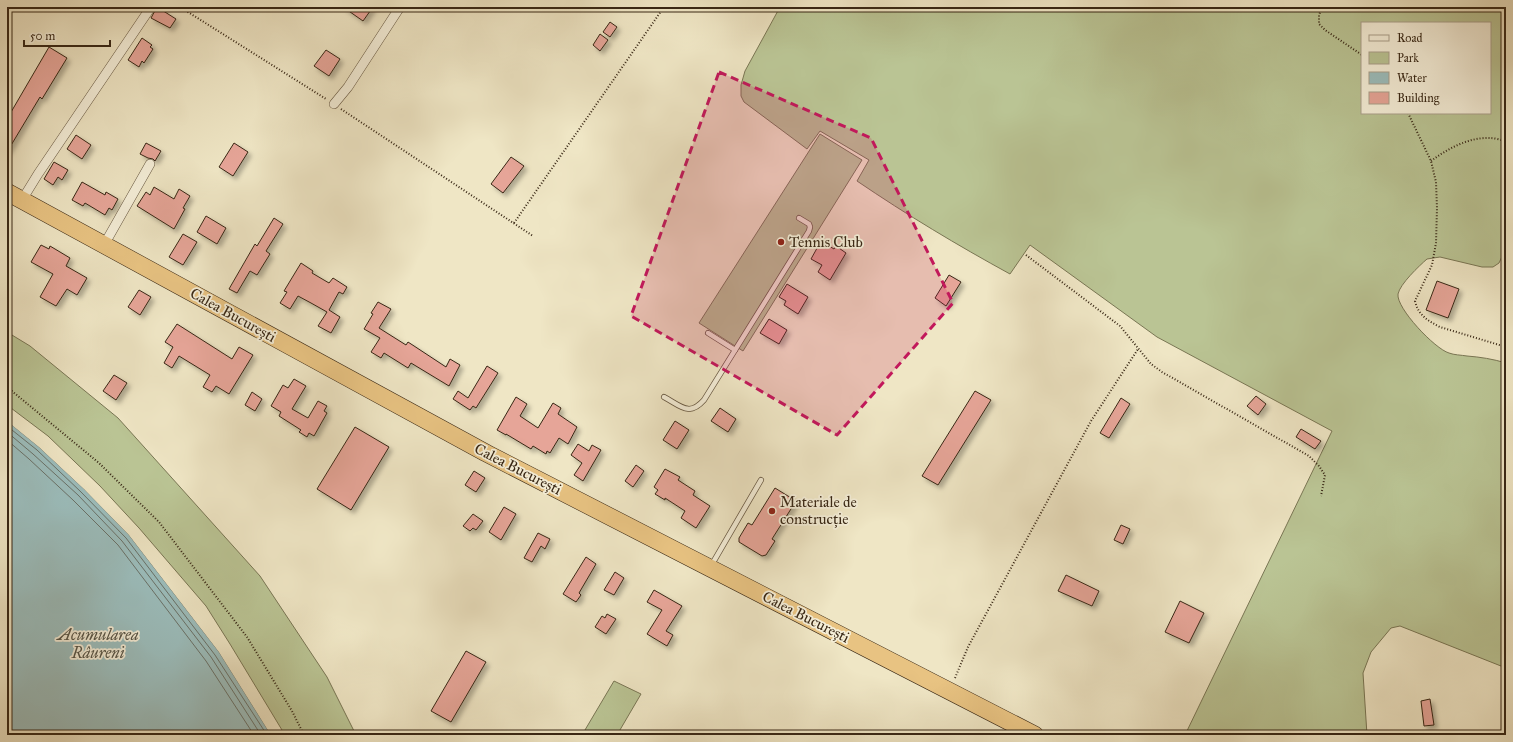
<svg xmlns="http://www.w3.org/2000/svg" width="1513" height="742" font-family="'IM FELL Great Primer',serif">
	<style>
		.green { fill: #bac494; stroke: #797654; fill-rule: evenodd }
		.water { fill: #9cbebd; stroke: #74827a }
		.pier { fill: #efe6c5 }
		.lines { fill: none; stroke-linecap: round; stroke-linejoin: round }
		.shore { stroke: #6a7269; stroke-width: 1 }
		.building { fill: #e6a598; stroke: #382715; filter: url(#shadow) }
		.lane-casing { stroke: #665741; stroke-width: 6 }
		.street-casing { stroke: #665741; stroke-width: 10 }
		.highway-casing { stroke: #382715; stroke-width: 18 }
		.path { stroke: #382715; stroke-width: 2; stroke-dasharray: 1 2; stroke-linecap: butt }
		.lane { stroke: #f5efd9; stroke-width: 4.5 }
		.street { stroke: #f5efd9; stroke-width: 9 }
		.highway { stroke: #e8c382; stroke-width: 17 }
		.marked { fill: #c2185b; fill-opacity: 0.2; stroke: #c2185b; stroke-width: 3; stroke-dasharray: 8 5; stroke-linejoin: round }
		.poi-dot { fill: #8f2418; stroke: #f5efd9; stroke-width: 1.5 }
		.labels { text-anchor: middle; dominant-baseline: central; stroke-width: 3.5; stroke-linejoin: round; paint-order: stroke }
		.poi-label { font-size: 15px; fill: #382715; stroke: #f5efd9; text-anchor: start }
		.street-label { font-size: 15px; fill: #382715; stroke: #f5efd9 }
		.water-label { font-size: 16px; font-style: italic; fill: #565447; stroke: #f5efd9 }
	</style>
	<defs>
		<filter id="shadow"><feDropShadow dx="3.5" dy="3.5" stdDeviation="2" flood-color="#0004"/></filter>
	</defs>
	<rect width="100%" height="100%" fill="#efe6c5"/>
	<filter id="stains"><feTurbulence type="fractalNoise" baseFrequency=".005" numOctaves="4"/><feColorMatrix values="0 0 0 0 .2 0 0 0 0 .09 0 0 0 0 .02 0 0 0 .5 -.17"/></filter>
	<radialGradient id="worn" r=".72"><stop offset=".6" stop-color="#630" stop-opacity="0"/><stop offset="1" stop-color="#630" stop-opacity=".3"/></radialGradient>
	<!-- green -->
	<g class="green">
		<path d="M780,7H1506V248L1499,263L1493,267H1482L1440,257L1427,259C1419,266 1400,284 1398,294C1396,308 1435,349 1449,353C1454,355 1461,355 1467,356C1480,357 1493,359 1506,363V668L1400,626L1391,628L1371,652L1363,673L1367,735H1185L1332,431L1157,337L1030,245L1010,274C957,245 907,215 857,181L869,160L820,131L807,149L744,102L741,96V85L745,71ZM1362,23H1490V113H1362Z"/>
		<polygon points="820,134 862,160 743,351 699,323"/>
		<polygon points="7,332 30,346 118,418 260,576 327,677 356,735 285,735 230,644 206,606 139,528 100,486 48,436 7,405"/>
		<polygon points="614,681 641,694 617,735 582,735"/>
	</g>
	<!-- water -->
	<polygon class="water" points="7,421 39,447 84,489 129,535 219,652 271,735 7,735"/>
	<!-- pier -->
	<polygon class="pier" points="7,419 41,446 85,487 130,534 220,651 273,735 271,735 219,652 129,535 84,489 39,447 7,421"/>
	<g class="lines">
		<!-- shore -->
		<g class="shore">
			<polyline points="7,426 37,450 81,492 126,538 215,655 267,735"/>
			<polyline points="7,432 33,454 78,495 122,541 211,657 261,735"/>
			<polyline points="7,440 29,459 73,500 118,545 206,661 254,735"/>
		</g>
	</g>
	<!-- building -->
	<g class="building">
		<polygon points="157,7 176,19 170,28 151,18"/>
		<polygon points="343,7 373,7 363,21"/>
		<polygon points="610,22 617,27 610,37 603,32"/>
		<polygon points="600,34 608,40 600,51 593,45"/>
		<polygon points="142,38 152,45 150,47 153,49 144,63 142,61 139,67 128,60"/>
		<polygon points="49,47 67,58 42,99 40,97 7,152 7,119"/>
		<polygon points="326,50 340,59 329,76 314,66"/>
		<polygon points="76,135 91,145 82,159 67,149"/>
		<polygon points="146,143 161,151 155,161 153,159 148,158 140,154"/>
		<polygon points="234,143 248,152 233,176 219,167"/>
		<polygon points="511,157 524,166 503,193 491,184"/>
		<polygon points="54,162 68,170 62,180 58,177 53,185 44,179"/>
		<polygon points="82,182 105,195 106,192 118,199 112,210 109,208 105,215 85,203 83,206 72,200"/>
		<polygon points="154,187 174,199 179,189 190,196 183,208 185,209 174,229 137,206 146,192 150,195"/>
		<polygon points="206,216 226,228 217,244 197,232"/>
		<polygon points="274,218 283,224 266,251 270,254 257,275 250,271 237,293 229,289 255,244 257,246"/>
		<polygon points="183,234 197,242 183,265 169,257"/>
		<polygon points="821,241 834,249 836,246 846,253 830,280 818,272 822,265 811,259"/>
		<polygon points="41,245 49,249 50,246 70,258 66,266 87,278 77,295 67,289 56,306 40,297 53,274 31,262"/>
		<polygon points="301,263 313,271 312,273 329,283 333,278 347,287 343,294 339,292 329,310 340,317 331,333 318,326 327,312 311,303 298,296 290,309 280,303 287,292 284,291"/>
		<polygon points="949,275 961,282 946,306 935,298"/>
		<polygon points="1437,281 1459,289 1448,318 1426,310"/>
		<polygon points="787,284 808,297 798,314 784,305 786,301 779,297"/>
		<polygon points="139,290 151,297 140,315 128,307"/>
		<polygon points="378,302 391,309 379,328 406,345 408,342 446,367 450,359 460,365 449,386 411,363 408,368 384,353 381,358 371,352 380,338 364,329 373,314 371,313"/>
		<polygon points="769,319 787,330 779,344 760,333"/>
		<polygon points="177,324 232,359 239,347 253,355 229,394 216,386 212,392 203,387 210,375 179,356 172,368 164,363 173,347 165,342"/>
		<polygon points="487,366 498,373 476,408 473,406 470,410 453,399 458,391 468,398"/>
		<polygon points="114,375 127,383 116,400 103,391"/>
		<polygon points="294,379 306,386 292,409 308,418 318,401 327,406 324,411 327,413 314,436 309,433 307,437 299,432 301,430 279,416 281,412 271,406 283,385 288,388"/>
		<polygon points="975,391 991,400 938,485 922,476"/>
		<polygon points="252,392 262,399 255,411 245,405"/>
		<polygon points="1256,396 1266,404 1258,415 1247,406"/>
		<polygon points="516,397 527,404 520,416 538,428 553,403 561,408 558,414 577,427 568,444 559,438 550,453 547,451 546,454 533,446 531,449 506,434 506,435 497,430"/>
		<polygon points="1121,398 1130,404 1109,438 1100,433"/>
		<polygon points="720,408 736,419 728,432 711,421"/>
		<polygon points="675,421 689,430 677,449 663,440"/>
		<polygon points="355,427 389,447 351,510 317,489"/>
		<polygon points="1301,429 1321,441 1315,449 1296,437"/>
		<polygon points="578,444 589,451 592,445 601,450 583,481 574,475 582,463 571,455"/>
		<polygon points="636,465 644,471 633,487 625,481"/>
		<polygon points="665,469 680,477 678,480 695,491 693,495 710,506 696,528 681,518 685,511 665,498 665,500 655,494 658,490 654,487"/>
		<polygon points="474,471 485,478 476,492 465,485"/>
		<polygon points="775,488 796,501 772,539 775,541 766,555 762,556 739,542 739,538 748,523 752,525"/>
		<polygon points="504,507 516,514 501,540 489,532"/>
		<polygon points="473,514 483,521 476,530 473,528 470,531 463,526"/>
		<polygon points="1121,525 1130,529 1123,544 1114,540"/>
		<polygon points="538,533 550,539 545,549 541,546 532,562 524,558"/>
		<polygon points="586,557 596,564 579,593 581,595 576,602 563,594"/>
		<polygon points="615,572 624,578 614,595 604,590"/>
		<polygon points="1066,575 1099,591 1092,606 1058,591"/>
		<polygon points="654,590 682,606 666,631 673,635 667,646 647,634 662,610 647,602"/>
		<polygon points="1180,601 1204,613 1189,643 1165,632"/>
		<polygon points="607,614 616,619 606,634 595,627 602,616 605,618"/>
		<polygon points="466,651 486,662 451,722 431,711"/>
		<polygon points="1430,699 1434,725 1424,726 1421,701"/>
	</g>
	<g class="lines">
		<!-- lane casing -->
		<g class="lane-casing">
			<g id="lane">
				<polyline points="708,333 735,350"/>
				<path d="M664,397C681,406 689,417 704,400L809,231L810,227L809,224L799,218"/>
				<polyline points="711,566 761,480"/>
			</g>
		</g>
		<!-- street casing -->
		<g class="street-casing">
			<g id="street">
				<polyline points="334,104 348,87 400,7"/>
				<polyline points="22,200 38,174 151,7"/>
				<polyline points="104,245 150,164"/>
			</g>
		</g>
		<!-- highway casing -->
		<g class="highway-casing">
			<polyline id="highway" points="7,192 486,453 1035,735"/>
		</g>
		<!-- path -->
		<g class="path">
			<polyline points="180,7 326,99"/>
			<polyline points="1322,7 1319,15 1319,24 1325,30 1362,55"/>
			<polyline points="341,109 533,236"/>
			<path d="M1408,113L1431,161L1436,182L1437,208L1436,243L1432,265L1415,301C1418,315 1428,321 1440,327L1506,347"/>
			<path d="M1431,161C1447,149 1469,137 1490,138C1495,138 1501,140 1506,141"/>
			<polyline points="514,223 664,7"/>
			<polyline points="1026,255 1120,326 1151,364 1162,372 1309,456 1319,466 1325,475 1321,496"/>
			<polyline points="7,387 99,463 159,522 247,637 292,711 304,735"/>
			<polyline points="955,678 968,647 1091,421 1138,349"/>
		</g>
		<!-- lane -->
		<use href="#lane" class="lane"/>
		<!-- street -->
		<use href="#street" class="street"/>
		<!-- highway -->
		<use href="#highway" class="highway"/>
	</g>
	<!-- marked area -->
	<path class="marked" d="M719,72L871,138L953,303L837,435L631,316Z"/>
	<!-- markers -->
	<g class="poi-dot">
		<circle cx="781" cy="242" r="4"/>
		<circle cx="772" cy="511" r="4"/>
	</g>
	<g class="labels">
		<!-- poi labels -->
		<g class="poi-label">
			<text x="789" y="242">Tennis Club</text>
			<text x="780" y="502">Materiale de<tspan x="780" dy="17">construcție</tspan></text>
		</g>
		<!-- street labels -->
		<g class="street-label">
			<text transform="translate(233 315) rotate(29)">Calea București</text>
			<text transform="translate(518 469) rotate(27)">Calea București</text>
			<text transform="translate(806 617) rotate(27)">Calea București</text>
		</g>
		<!-- water labels -->
		<g class="water-label">
			<text x="98" y="634">Acumularea<tspan x="98" dy="18">Râureni</tspan></text>
		</g>
	</g>
	<!-- margin -->
	<rect width="1513" height="742" fill="none" stroke="#efe6c5" stroke-width="24"/>
	<rect x="8" y="8" width="1497" height="726" fill="none" stroke="#382715" stroke-width="2"/>
	<rect x="12" y="12" width="1489" height="718" fill="none" stroke="#382715"/>
	<!-- legend -->
	<rect x="1361" y="22" width="130" height="92" fill="#f5efd9" stroke="#a99f8b"/>
	<rect x="1369" y="35" width="20" height="6" fill="#f5efd9" stroke="#a99f8b"/>
	<text x="1397" y="42" font-size="12" fill="#382715">Road</text>
	<rect x="1369" y="52" width="20" height="12" fill="#bac494" stroke="#a99f8b"/>
	<text x="1397" y="62" font-size="12" fill="#382715">Park</text>
	<rect x="1369" y="72" width="20" height="12" fill="#9cbebd" stroke="#a99f8b"/>
	<text x="1397" y="82" font-size="12" fill="#382715">Water</text>
	<rect x="1369" y="92" width="20" height="12" fill="#e6a598" stroke="#a99f8b"/>
	<text x="1397" y="102" font-size="12" fill="#382715">Building</text>
	<!-- scale -->
	<path d="M24 40v6h86v-6" fill="none" stroke="#382715" stroke-width="2"/>
	<text x="30" y="40" font-size="12" fill="#382715" stroke="#f5efd9" stroke-width="3" paint-order="stroke">50 m</text>
	<rect width="100%" height="100%" filter="url(#stains)"/>
	<rect width="100%" height="100%" fill="url(#worn)"/>
</svg>
